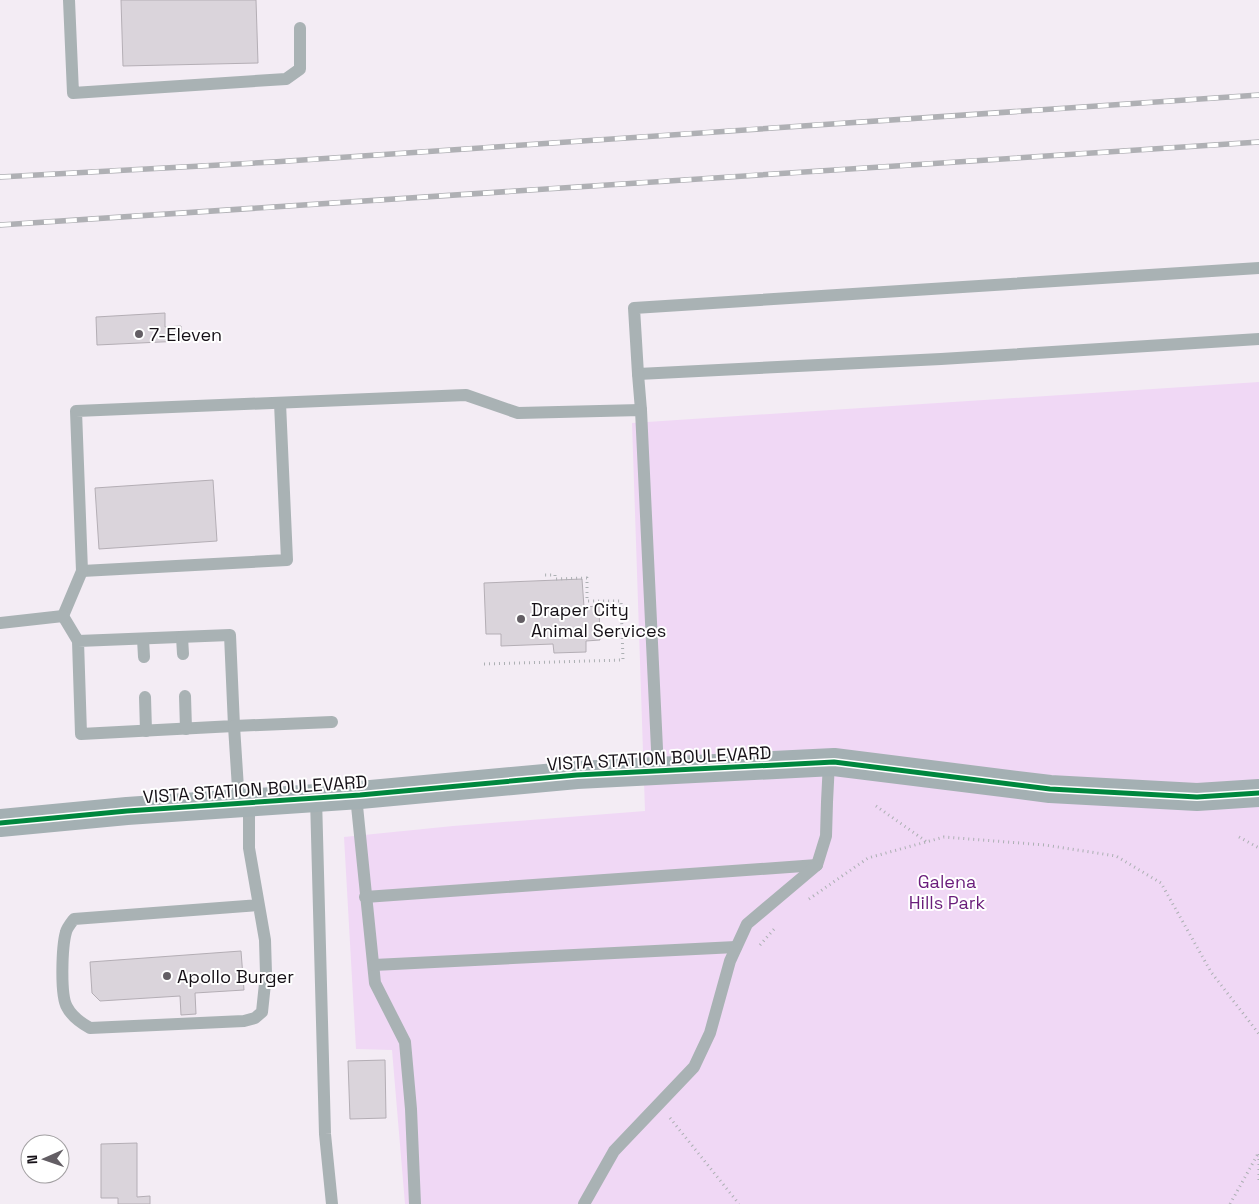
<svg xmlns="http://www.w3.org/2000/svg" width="1259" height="1204" font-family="'Space Grotesk',sans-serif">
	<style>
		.green { fill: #f0d8f5 }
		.building { fill: #dad4db; stroke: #b4aeb5 }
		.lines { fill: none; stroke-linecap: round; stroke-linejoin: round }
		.path { stroke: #acb0b3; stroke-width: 3; stroke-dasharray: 1 4; stroke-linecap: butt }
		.lane { stroke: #a9b2b4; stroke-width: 12 }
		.secondary { stroke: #a4b0b3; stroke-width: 28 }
		.rail-casing { stroke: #afb0b4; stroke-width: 5.5 }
		.rail { stroke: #fff; stroke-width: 4; stroke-dasharray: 11; stroke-linecap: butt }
		.cycleway-casing { stroke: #fff; stroke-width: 8 }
		.cycleway { stroke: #00873e; stroke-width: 5 }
		.poi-dot { fill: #635e64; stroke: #fff; stroke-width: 2 }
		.labels { text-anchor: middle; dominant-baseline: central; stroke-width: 4; stroke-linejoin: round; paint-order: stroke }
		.poi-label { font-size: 18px; fill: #161117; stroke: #fff; text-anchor: start }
		.street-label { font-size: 18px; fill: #161117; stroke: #fff }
		.park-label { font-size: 18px; fill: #6a1d7b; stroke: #fff }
	</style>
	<rect width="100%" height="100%" fill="#f3ecf4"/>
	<!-- green -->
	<polygon class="green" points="1259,382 1259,1204 405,1204 392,1050 356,1049 344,837 453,826 645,811 632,423"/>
	<!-- building -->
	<g class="building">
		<polygon points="121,0 256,0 258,63 123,66"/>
		<polygon points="165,313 165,327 181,326 182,341 97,345 96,317"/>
		<polygon points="213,480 217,541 99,549 95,488"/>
		<polygon points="582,579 584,607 599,606 600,640 586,641 586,652 554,653 553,644 501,646 501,634 486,634 484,583"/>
		<polygon points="241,951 244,990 195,993 196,1014 181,1015 180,996 100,1001 92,993 90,962"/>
		<polygon points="385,1060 386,1118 350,1119 348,1061"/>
		<polygon points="137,1143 137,1197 150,1196 150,1204 118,1204 118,1198 101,1198 101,1144"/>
	</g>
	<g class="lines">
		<!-- path -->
		<g class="path">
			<polyline points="484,664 623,660 621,601 587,601 587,578 555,579 555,575 544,575"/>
			<polyline points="876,806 927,842"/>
			<polyline points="1239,837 1259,848"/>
			<polyline points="809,899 868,858 944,837 1045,845 1116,856 1161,883 1211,972 1259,1034"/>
			<polyline points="760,945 776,927"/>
			<polyline points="670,1118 739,1204"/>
			<polyline points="1259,1154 1259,1183"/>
			<polyline points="1230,1204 1259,1152"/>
		</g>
		<!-- lane -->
		<g class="lane">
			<polyline points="69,0 73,93 286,79 300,69 300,28"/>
			<polyline points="1259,268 634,308 638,374 941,359 1259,339"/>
			<polyline points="638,374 641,410"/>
			<polyline points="82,571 287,560 280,403"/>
			<polyline points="63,616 82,571 76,411 466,395 518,413 641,410 658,770"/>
			<polyline points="63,616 78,641 81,734 234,726 230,635 78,641"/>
			<polyline points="0,623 63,616"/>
			<polyline points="182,637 183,654"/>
			<polyline points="143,639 144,657"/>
			<polyline points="185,696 186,729"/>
			<polyline points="145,697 146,731"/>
			<polyline points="356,796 375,983 405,1042 411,1109 415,1204"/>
			<polyline points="316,798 325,1134 332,1204"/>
			<path d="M249,803V848L265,940L266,974L262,1012L255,1018L244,1021L90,1028C81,1023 72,1017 67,1007C60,995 62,946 66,932C67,928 71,923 74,919L258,905"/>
			<polyline points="239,804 234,726 332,722"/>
			<polyline points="365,897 817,865"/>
			<polyline points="374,965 736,947"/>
			<polyline points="584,1204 614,1151 694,1067 710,1033 730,961 747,924 817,865 826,836 827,802 829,762"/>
		</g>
		<!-- secondary -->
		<polyline class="secondary" points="0,823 127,811 360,795 577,775 834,762 1050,789 1197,797 1259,793"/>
		<!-- rail casing -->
		<g class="rail-casing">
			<g id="rail">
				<polyline points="0,177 273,162 1259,95"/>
				<polyline points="0,225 1259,142"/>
			</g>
		</g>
		<!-- rail -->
		<use href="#rail" class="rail"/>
		<!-- cycleway casing -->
		<g class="cycleway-casing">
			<polyline id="cycleway" points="0,823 127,811 360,795 577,775 834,762 1050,789 1197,797 1259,793"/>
		</g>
		<!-- cycleway -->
		<use href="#cycleway" class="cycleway"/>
	</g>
	<!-- markers -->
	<g class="poi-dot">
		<circle cx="139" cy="334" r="5"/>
		<circle cx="521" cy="619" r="5"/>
		<circle cx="167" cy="976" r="5"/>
	</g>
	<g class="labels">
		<!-- poi labels -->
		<g class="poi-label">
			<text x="149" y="334">7-Eleven</text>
			<text x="531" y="609">Draper City<tspan x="531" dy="21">Animal Services</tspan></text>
			<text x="177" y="976">Apollo Burger</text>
		</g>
		<!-- street labels -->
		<g class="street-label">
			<text transform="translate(659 758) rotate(-3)">VISTA STATION BOULEVARD</text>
			<text transform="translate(255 789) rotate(-4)">VISTA STATION BOULEVARD</text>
		</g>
		<!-- park labels -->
		<g class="park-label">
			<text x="947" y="881">Galena<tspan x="947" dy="21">Hills Park</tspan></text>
		</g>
	</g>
	<!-- north arrow -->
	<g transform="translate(45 1159) rotate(268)"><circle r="24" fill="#ffffff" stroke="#a2a0a2"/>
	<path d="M0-4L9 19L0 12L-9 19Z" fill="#635e64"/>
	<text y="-8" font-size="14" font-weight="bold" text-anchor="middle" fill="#161117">N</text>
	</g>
</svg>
